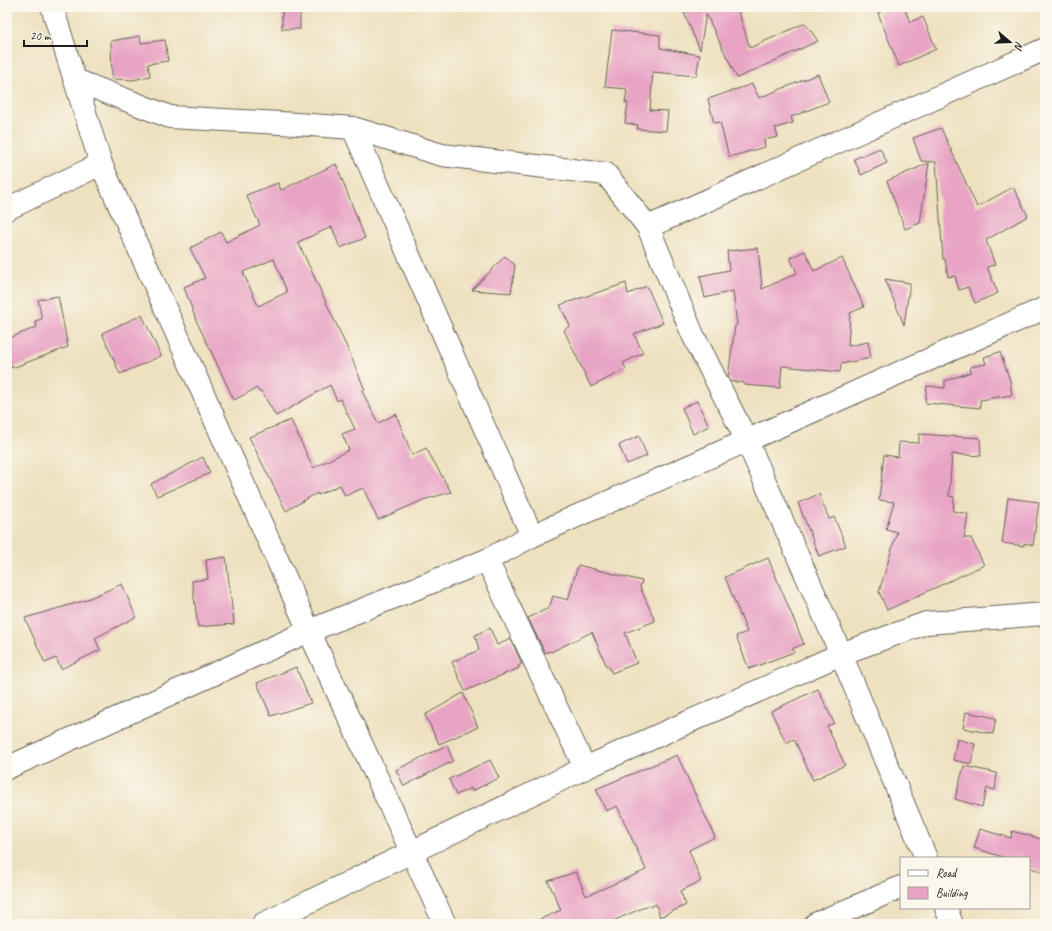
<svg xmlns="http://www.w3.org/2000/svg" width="1052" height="931" font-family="Caveat,sans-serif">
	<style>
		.building { fill: #e8a4c5; fill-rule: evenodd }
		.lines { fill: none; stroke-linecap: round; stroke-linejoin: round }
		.street-casing { stroke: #666155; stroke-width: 24 }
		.street { stroke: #fff; stroke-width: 22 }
	</style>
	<rect width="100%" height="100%" fill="#fbf7ec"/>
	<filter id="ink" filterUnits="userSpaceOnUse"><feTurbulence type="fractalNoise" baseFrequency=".025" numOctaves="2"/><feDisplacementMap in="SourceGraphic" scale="8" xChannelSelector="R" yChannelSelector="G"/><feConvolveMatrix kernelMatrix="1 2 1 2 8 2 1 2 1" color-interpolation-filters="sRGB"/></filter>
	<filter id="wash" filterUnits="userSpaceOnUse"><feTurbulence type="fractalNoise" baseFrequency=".012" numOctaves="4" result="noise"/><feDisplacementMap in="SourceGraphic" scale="16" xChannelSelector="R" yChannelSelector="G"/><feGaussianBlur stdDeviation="0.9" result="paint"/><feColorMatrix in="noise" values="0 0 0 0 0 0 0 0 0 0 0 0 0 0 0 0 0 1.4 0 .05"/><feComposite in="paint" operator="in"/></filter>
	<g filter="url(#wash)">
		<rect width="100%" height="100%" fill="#eee1c0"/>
		<g id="blocks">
			<!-- building -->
			<g class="building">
				<rect x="282" y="7" width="18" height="22"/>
				<polygon points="698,7 737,7 750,48 805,23 818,41 737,78 706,14 700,50 684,13"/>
				<polygon points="891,7 904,7 910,22 923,17 936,49 899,66 878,13"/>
				<polygon points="612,30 660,35 660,48 700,55 696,76 653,72 650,110 668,111 666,131 637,129 638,125 625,123 628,103 625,103 627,89 605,87"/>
				<polygon points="140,36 141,43 165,40 168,61 148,64 150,76 133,80 112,79 111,41"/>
				<polygon points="818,74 829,102 791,117 793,123 775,128 778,137 764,140 765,147 729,157 720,122 714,123 708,99 752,84 759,98"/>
				<polygon points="941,128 977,207 1013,187 1028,216 986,240 995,265 987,267 998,293 975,303 968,287 959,290 955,276 948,277 945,259 943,259 936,162 921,161 913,138"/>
				<polygon points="880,148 887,163 861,175 854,159"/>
				<polygon points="929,163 920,223 905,229 887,181"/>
				<path d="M336,164L365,238L340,248L332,227L298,242L350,354L365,390L362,391L378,423L396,414L412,455L426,448L451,492L423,500L378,520L363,488L345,496L340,485L318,495L317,493L286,511L249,437L291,420L313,468L349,450L342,434L355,429L340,399L337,401L330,385L276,416L261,391L259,392L257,388L234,400L196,320L184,287L205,278L190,248L221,232L226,242L260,225L246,195L278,183L281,190ZM274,259L287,292L258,306L243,272Z"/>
				<polygon points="758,248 762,289 797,273 790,258 805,251 814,271 842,258 864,307 850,313 848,346 868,342 871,358 841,364 840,372 782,366 780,388 744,385 744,383 730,381 728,377 735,326 737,325 733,291 705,298 700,276 729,270 727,251"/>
				<polygon points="505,256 515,265 511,293 472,290"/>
				<polygon points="885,279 910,283 904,325"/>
				<polygon points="626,283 628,294 647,286 663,323 634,334 643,353 623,363 626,369 591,387 564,330 570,326 560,305"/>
				<polygon points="58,296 68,347 12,368 7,356 7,339 37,327 35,321 42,319 38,300"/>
				<polygon points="142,315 161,356 120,374 102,333"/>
				<polygon points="1000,352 1010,381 1012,395 980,400 980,408 925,403 927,386 945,388 945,381 971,372 970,367 986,364 984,357"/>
				<polygon points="697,401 709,426 693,434 682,408"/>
				<polygon points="919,434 980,438 981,456 952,454 949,496 954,497 953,511 968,514 964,538 971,538 984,565 887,610 879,592 897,532 886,529 894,502 879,500 884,455 898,457 899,442 919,443"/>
				<polygon points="639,436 647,456 627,464 619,445"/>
				<polygon points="203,457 210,473 157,496 151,484"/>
				<polygon points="819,494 829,519 834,517 846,546 819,556 798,503"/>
				<polygon points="1008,498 1039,502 1033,545 1024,543 1024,546 1002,543"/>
				<polygon points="226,557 234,624 198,627 192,581 208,579 206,560"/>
				<polygon points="768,558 804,644 792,649 794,652 749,669 736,636 747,632 725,577"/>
				<polygon points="578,565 642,581 640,587 655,621 625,633 637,663 612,673 608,666 607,667 592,632 551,652 550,651 545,653 528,618 549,608 553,596 568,600"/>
				<polygon points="122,584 136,617 95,638 100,650 61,669 56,658 45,663 25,618 83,601"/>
				<polygon points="490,628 497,645 511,639 522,664 518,666 519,668 465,691 452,662 479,650 475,635"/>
				<polygon points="296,667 311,703 271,716 257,683"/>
				<polygon points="818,689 834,723 827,726 845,765 813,780 794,739 786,743 771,711"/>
				<polygon points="463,693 478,727 439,744 425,715"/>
				<polygon points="966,712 996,718 993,734 963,728"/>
				<polygon points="957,739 975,744 971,764 953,760"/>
				<polygon points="447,745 453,761 404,786 396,770"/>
				<polygon points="677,755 715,837 689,850 701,881 680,891 686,905 660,917 656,904 650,907 649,905 606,924 529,924 561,910 548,881 576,872 586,896 646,870 617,806 606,811 596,789"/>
				<polygon points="490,760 499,778 472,791 471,788 456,795 449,779"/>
				<polygon points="964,766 997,773 995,790 987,788 982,807 955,799"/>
				<polygon points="980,829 1011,838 1012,831 1045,840 1045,873 1029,867 1029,858 1006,858 974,848"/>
			</g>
		</g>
	</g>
	<g filter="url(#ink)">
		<use href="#blocks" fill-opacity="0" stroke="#666155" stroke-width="1"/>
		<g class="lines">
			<!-- street casing -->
			<g class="street-casing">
				<g id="street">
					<polyline points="52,7 101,164 309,631 445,924"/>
					<polyline points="75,80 170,117 297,124 353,128 442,155 606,174 648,227 693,335 747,441 841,654 926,858"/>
					<polyline points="353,128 532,536"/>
					<polyline points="7,209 101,164"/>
					<polyline points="648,227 1045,49"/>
					<polyline points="487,560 585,768"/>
					<polyline points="7,768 309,631 487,560 532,536 1045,308"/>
					<polyline points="946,908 952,924"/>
					<polyline points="263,924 585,768 841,654 926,623 1045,614"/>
					<polyline points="815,924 901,887"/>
				</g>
			</g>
			<!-- street -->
			<use href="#street" class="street"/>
		</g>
	</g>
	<!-- margin -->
	<rect width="1052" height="931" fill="none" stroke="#fbf7ec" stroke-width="24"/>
	<!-- legend -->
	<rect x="900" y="857" width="130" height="52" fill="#fbf7ec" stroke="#a29f99"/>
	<rect x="908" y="870" width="20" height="6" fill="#ffffff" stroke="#a29f99"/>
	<text x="936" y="877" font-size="12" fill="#1c1c1c">Road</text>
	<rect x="908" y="887" width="20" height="12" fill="#e8a4c5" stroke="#a29f99"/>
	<text x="936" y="897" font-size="12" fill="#1c1c1c">Building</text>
	<!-- north arrow -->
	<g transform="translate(1010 42) rotate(109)" stroke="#fbf7ec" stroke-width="3" paint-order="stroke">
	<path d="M0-3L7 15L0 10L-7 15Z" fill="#1c1c1c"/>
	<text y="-6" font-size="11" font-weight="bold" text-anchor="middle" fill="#1c1c1c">N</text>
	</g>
	<!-- scale -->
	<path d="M24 40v6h63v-6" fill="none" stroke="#1c1c1c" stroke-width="2"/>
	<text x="30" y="40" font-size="12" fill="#1c1c1c" stroke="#fbf7ec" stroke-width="3" paint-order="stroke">20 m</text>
</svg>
